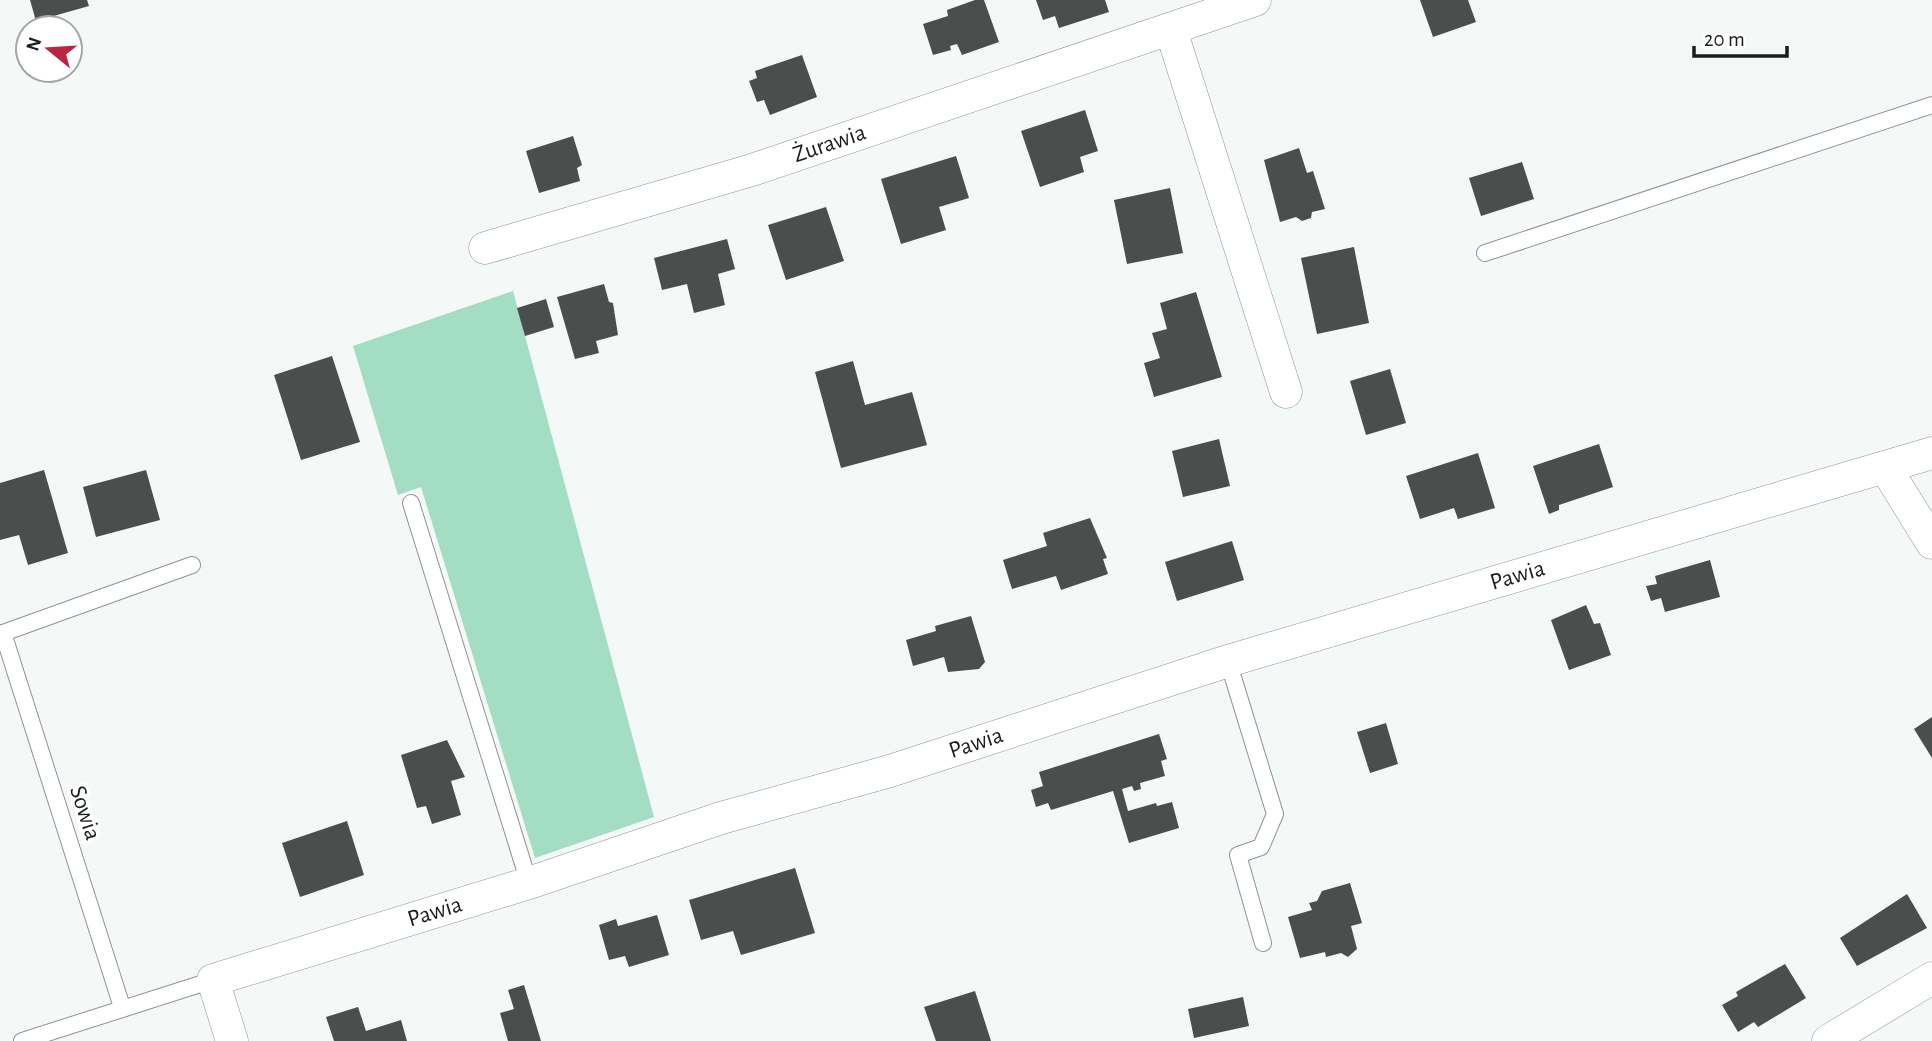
<svg xmlns="http://www.w3.org/2000/svg" width="1932" height="1041" font-family="'Alegreya Sans',sans-serif">
	<style>
		.green { fill: #a3ddc4 }
		.building { fill: #4b4e4d }
		.lines { fill: none; stroke-linecap: round; stroke-linejoin: round }
		.lane-casing { stroke: #909492; stroke-width: 18 }
		.street-casing { stroke: #909492; stroke-width: 33 }
		.lane { stroke: #fff; stroke-width: 16 }
		.street { stroke: #fff; stroke-width: 32 }
		.labels { text-anchor: middle; dominant-baseline: central; stroke-width: 7; stroke-linejoin: round; paint-order: stroke }
		.street-label { font-size: 24px; fill: #1b1d1c; stroke: #fff }
	</style>
	<rect width="100%" height="100%" fill="#f4f8f6"/>
	<!-- green -->
	<polygon class="green" points="513,291 654,817 535,858 421,487 398,495 353,346"/>
	<!-- building -->
	<g class="building">
		<polygon points="30,0 87,0 89,6 36,21"/>
		<polygon points="975,0 984,0 999,42 962,55 957,44 950,46 951,50 933,55 923,24 948,16 947,10"/>
		<polygon points="1036,0 1105,0 1109,12 1059,28 1055,16 1043,20"/>
		<polygon points="1420,0 1468,0 1476,22 1433,37"/>
		<polygon points="802,55 817,97 770,115 764,100 757,102 749,81 757,78 755,71"/>
		<polygon points="1085,110 1098,151 1080,157 1084,172 1040,187 1021,131"/>
		<polygon points="573,136 582,165 577,168 580,181 539,193 526,151"/>
		<polygon points="1299,148 1307,173 1313,171 1325,209 1312,212 1311,218 1302,221 1296,217 1280,222 1264,160"/>
		<polygon points="956,156 969,198 939,207 946,230 901,244 881,179"/>
		<polygon points="1522,162 1534,199 1481,216 1469,178"/>
		<polygon points="1170,188 1183,253 1127,264 1114,200"/>
		<polygon points="826,207 844,261 786,280 768,225"/>
		<polygon points="727,239 735,269 718,274 725,305 694,313 687,284 662,290 654,258"/>
		<polygon points="1354,247 1369,323 1317,334 1301,258"/>
		<polygon points="604,284 609,302 613,303 618,335 596,341 599,353 575,359 557,297"/>
		<polygon points="1196,292 1222,377 1154,397 1144,363 1160,358 1152,333 1167,329 1160,303"/>
		<polygon points="546,299 554,327 525,336 517,308"/>
		<polygon points="332,356 360,442 301,460 274,375"/>
		<polygon points="853,361 865,405 912,392 927,445 841,468 815,372"/>
		<polygon points="1390,369 1406,423 1366,435 1350,381"/>
		<polygon points="1219,439 1230,486 1183,497 1172,451"/>
		<polygon points="1599,444 1613,487 1559,505 1559,510 1549,514 1533,466"/>
		<polygon points="1478,453 1495,508 1458,519 1454,508 1420,519 1406,476"/>
		<polygon points="44,470 68,553 28,565 19,535 0,540 0,483"/>
		<polygon points="146,470 160,520 96,537 83,487"/>
		<polygon points="1090,518 1107,558 1103,559 1108,574 1061,590 1056,576 1012,589 1003,560 1047,546 1043,533"/>
		<polygon points="1232,541 1244,580 1177,601 1165,562"/>
		<polygon points="1710,560 1720,597 1665,612 1661,598 1651,601 1646,586 1657,584 1655,576"/>
		<polygon points="1586,605 1594,624 1600,623 1611,655 1569,670 1551,620"/>
		<polygon points="971,616 985,662 979,669 948,672 944,657 913,666 906,640 936,631 935,626"/>
		<polygon points="1932,717 1932,758 1914,729"/>
		<polygon points="1386,723 1398,764 1370,773 1357,732"/>
		<polygon points="1159,734 1167,759 1161,761 1165,776 1140,783 1141,789 1134,791 1132,786 1122,789 1128,811 1156,803 1157,806 1172,802 1179,828 1129,843 1113,791 1051,810 1048,803 1036,807 1031,790 1043,786 1039,772"/>
		<polygon points="447,740 465,777 451,781 461,815 432,824 426,806 417,808 401,755"/>
		<polygon points="347,821 364,875 300,897 282,843"/>
		<polygon points="795,868 815,933 741,955 733,931 701,940 689,900"/>
		<polygon points="1350,883 1362,923 1351,926 1357,949 1348,957 1341,953 1326,957 1325,952 1300,958 1288,917 1312,910 1309,903 1317,901 1322,891"/>
		<polygon points="1907,894 1927,928 1857,966 1840,938"/>
		<polygon points="657,915 669,955 629,967 625,956 609,960 599,925 616,919 618,926"/>
		<polygon points="1785,964 1806,998 1758,1027 1754,1022 1738,1032 1722,1005 1738,996 1736,992"/>
		<polygon points="524,985 541,1041 508,1041 500,1013 514,1009 508,990"/>
		<polygon points="975,991 991,1041 936,1041 924,1007"/>
		<polygon points="1243,997 1249,1026 1194,1038 1188,1009"/>
		<polygon points="358,1007 366,1031 401,1020 407,1041 334,1041 326,1017"/>
	</g>
	<g class="lines">
		<!-- lane casing -->
		<g class="lane-casing">
			<g id="lane">
				<polyline points="1485,253 1932,105"/>
				<polyline points="411,503 529,883"/>
				<polyline points="3,633 192,565"/>
				<polyline points="0,634 3,633 122,1007"/>
				<polyline points="1228,661 1275,814 1261,847 1238,855 1263,943"/>
				<polyline points="22,1041 213,980"/>
			</g>
		</g>
		<!-- street casing -->
		<g class="street-casing">
			<g id="street">
				<polyline points="1171,30 1286,392"/>
				<path id="s1" d="M485,248L752,170L1255,0"/>
				<polyline points="1885,467 1932,543"/>
				<path id="s2" d="M232,1041L213,980L529,883L721,818L890,771L1228,661L1932,453"/>
				<polyline points="1828,1041 1932,978"/>
			</g>
		</g>
		<!-- lane -->
		<use href="#lane" class="lane"/>
		<!-- street -->
		<use href="#street" class="street"/>
	</g>
	<g class="labels">
		<!-- street labels -->
		<g class="street-label">
			<text stroke="none"><textPath href="#s1" startOffset="360">Żurawia</textPath></text>
			<text stroke="none"><textPath href="#s2" startOffset="1430">Pawia</textPath></text>
			<text stroke="none"><textPath href="#s2" startOffset="863">Pawia</textPath></text>
			<text transform="translate(85 813) rotate(72)">Sowia</text>
			<text stroke="none"><textPath href="#s2" startOffset="296">Pawia</textPath></text>
		</g>
	</g>
	<!-- north arrow -->
	<g transform="translate(49 49) rotate(288)"><circle r="33" fill="#ffffff" stroke="#a4a5a4" stroke-width="2"/>
	<path d="M0-5L12 26L0 18L-12 26Z" fill="#b82641"/>
	<text y="-10" font-size="19" font-weight="bold" text-anchor="middle" fill="#1b1d1c">N</text>
	</g>
	<!-- scale -->
	<path d="M1694 46v10h93v-10" fill="none" stroke="#1b1d1c" stroke-width="3.5"/>
	<text x="1704" y="46" font-size="21" fill="#1b1d1c" stroke="#ffffff" stroke-width="5" paint-order="stroke">20 m</text>
</svg>
